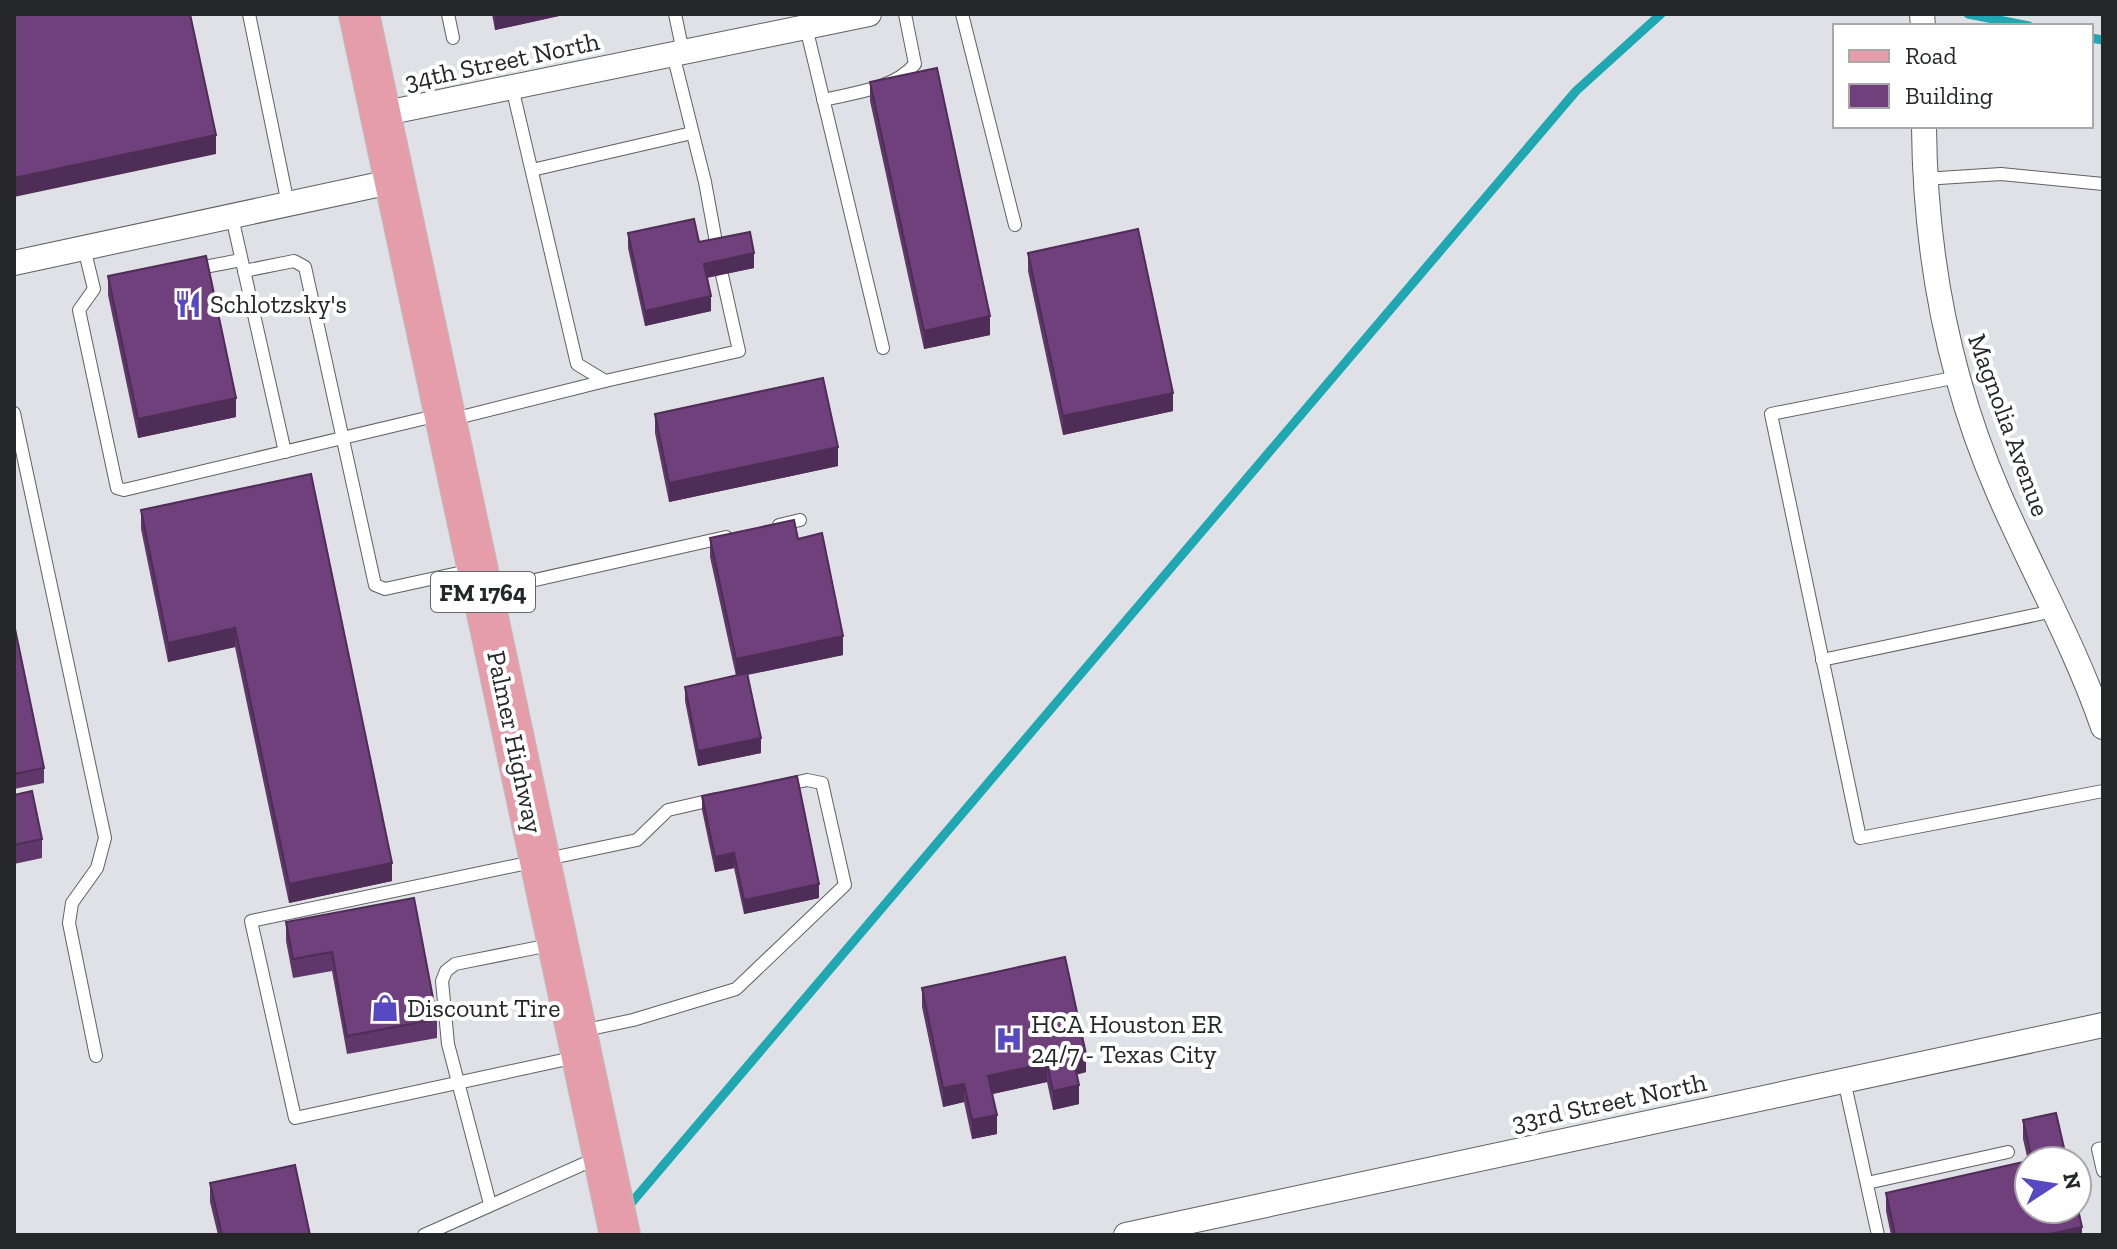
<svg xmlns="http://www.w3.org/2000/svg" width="2117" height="1249" font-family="'Zilla Slab',serif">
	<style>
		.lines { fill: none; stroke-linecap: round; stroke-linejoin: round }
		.stream { stroke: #20a8b2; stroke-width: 9 }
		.lane-casing { stroke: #5f6064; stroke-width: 14 }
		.street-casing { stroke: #5f6064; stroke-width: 26 }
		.primary-casing { stroke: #bebebe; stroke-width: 42 }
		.lane { stroke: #fff; stroke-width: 12 }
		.street { stroke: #fff; stroke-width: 24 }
		.primary { stroke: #e69daa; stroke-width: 40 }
		.wall { fill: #5f376a }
		.shaded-wall { fill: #4e2d56 }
		.building { fill: #6f407b; stroke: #4e2d56; stroke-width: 2 }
		.labels { text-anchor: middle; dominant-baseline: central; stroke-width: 8; stroke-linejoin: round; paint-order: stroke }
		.shield { fill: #fff; stroke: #666768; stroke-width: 2 }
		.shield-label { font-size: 24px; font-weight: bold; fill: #252627 }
		.street-label { font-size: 26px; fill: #252627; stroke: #fff }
		.poi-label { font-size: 26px; fill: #252627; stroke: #fff; text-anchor: start }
	</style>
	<rect width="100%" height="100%" fill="#e0e1e6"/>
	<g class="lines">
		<!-- stream -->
		<g class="stream">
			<polyline points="1968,14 2029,26"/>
			<polyline points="2091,38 2103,40"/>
			<polyline points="627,1208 1576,91 1661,14"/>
		</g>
		<!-- lane casing -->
		<g class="lane-casing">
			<g id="lane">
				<polyline points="249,14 288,204"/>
				<polyline points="448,14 453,38"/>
				<polyline points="675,14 683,52"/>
				<polyline points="962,14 1015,225"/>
				<polyline points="806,27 883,348"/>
				<polyline points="673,54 705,182 718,253"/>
				<polyline points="512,87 577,364 605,381 739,351 722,275"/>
				<path d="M823,100C853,93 894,89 915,64L905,14"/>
				<polyline points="532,170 692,133"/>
				<polyline points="1924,179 2001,174 2103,184"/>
				<polyline points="232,217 285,452"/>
				<polyline points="84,248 94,289 79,310 117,488 124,490 439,415"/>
				<polyline points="194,269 241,260"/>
				<polyline points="244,271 294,261 305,267 375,585 385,589 472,570"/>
				<polyline points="1958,377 1771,414 1860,838 2103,791"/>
				<polyline points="14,413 105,838 97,868 72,903 69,923 96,1056"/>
				<polyline points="449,420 605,381"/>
				<polyline points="779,525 800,520"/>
				<polyline points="486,591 726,537"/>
				<polyline points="1822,660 2054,611"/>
				<polyline points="581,1031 633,1020 736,989 845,885 822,783 807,780 785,785"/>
				<polyline points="577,1057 295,1118 251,921 637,840 668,810 716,799"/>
				<polyline points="1844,1080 1878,1235"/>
				<polyline points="2103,1148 2098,1149 2103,1171"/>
				<polyline points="1867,1183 2008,1152"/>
				<polyline points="490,1204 448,1044 442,981 446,971 455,964 555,944"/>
				<polyline points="424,1235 597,1158"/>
			</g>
		</g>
		<!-- street casing -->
		<g class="street-casing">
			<g id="street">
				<polyline points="1922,14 1923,26"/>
				<polyline points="381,114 869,14"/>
				<path d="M1924,126C1925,252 1948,377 1999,494C2033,572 2075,646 2103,727"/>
				<polyline points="14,263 395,181"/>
				<polyline points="1126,1235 2103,1025"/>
			</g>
		</g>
		<!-- primary casing -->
		<g class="primary-casing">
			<polyline id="primary" points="359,14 620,1235"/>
		</g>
		<!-- lane -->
		<use href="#lane" class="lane"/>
		<!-- street -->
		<use href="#street" class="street"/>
		<!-- primary -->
		<use href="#primary" class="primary"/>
	</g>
	<!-- wall -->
	<g class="wall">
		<polygon points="492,14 568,14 495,30"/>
		<polygon points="870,82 990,335 924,349 870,101"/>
		<polygon points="628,233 699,242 754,268 707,278 711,311 645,326 628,248"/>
		<polygon points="1028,253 1173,411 1063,435 1028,271"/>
		<polygon points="108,276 236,417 138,438 108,295"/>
		<polygon points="655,414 838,466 669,502 655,433"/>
		<polygon points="311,474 392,881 289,903 235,647 168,662 141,529 141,510"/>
		<polygon points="710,538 798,539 843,655 747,675 761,753 698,766 685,701 685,687 736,676 710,557"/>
		<polygon points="14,624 44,768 44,783 14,789"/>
		<polygon points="14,795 42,839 42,858 14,864"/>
		<polygon points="702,796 819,898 744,914 734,868 715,872 702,810"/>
		<polygon points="286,922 437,1019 437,1038 347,1054 332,971 293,978 286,941"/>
		<polygon points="922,988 1086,1072 1076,1075 1079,1104 1053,1110 1047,1082 992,1094 997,1134 972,1139 964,1102 943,1107 922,1007"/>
		<polygon points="2023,1120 2082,1235 1891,1235 1886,1211 1886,1193 2028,1161 2023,1139"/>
		<polygon points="210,1183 310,1235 218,1235 210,1202"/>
	</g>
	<!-- shaded-wall -->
	<g class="shaded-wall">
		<polygon points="503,14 568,14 495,30 495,16"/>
		<polygon points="216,135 216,154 14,197 14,178"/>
		<polygon points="754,253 754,268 704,278 704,264"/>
		<polygon points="711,296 711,311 645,326 645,311"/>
		<polygon points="990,316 990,335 924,349 924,331"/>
		<polygon points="1173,393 1173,411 1063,435 1063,416"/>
		<polygon points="236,398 236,417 138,438 138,419"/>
		<polygon points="838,447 838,466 669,502 669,483"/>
		<polygon points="235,628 235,647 168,662 168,643"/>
		<polygon points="843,636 843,655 736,677 736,659"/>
		<polygon points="761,738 761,753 698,766 698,751"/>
		<polygon points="734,853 734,868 715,872 715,857"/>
		<polygon points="392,863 392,881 289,903 289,884"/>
		<polygon points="819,884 819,898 744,914 744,900"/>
		<polygon points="1086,1054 1086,1072 1073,1075 1073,1057"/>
		<polygon points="1047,1063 1047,1082 988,1095 988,1076"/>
		<polygon points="964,1084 964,1102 943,1107 943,1088"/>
		<polygon points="1079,1085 1079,1104 1053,1110 1053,1091"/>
		<polygon points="997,1115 997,1134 972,1139 972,1120"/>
		<polygon points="2082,1227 2082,1235 2045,1235"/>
	</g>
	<!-- building -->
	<g class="building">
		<polygon points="14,14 190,14 216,135 14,178"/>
		<polygon points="937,68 990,316 924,331 870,82"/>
		<polygon points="694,219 699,242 750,232 754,253 704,264 711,296 645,311 628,233"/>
		<polygon points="1138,229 1173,393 1063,416 1028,253"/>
		<polygon points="206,256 236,398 138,419 108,276"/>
		<polygon points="823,378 838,447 669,483 655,414"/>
		<polygon points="311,474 392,863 289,884 235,628 168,643 141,510"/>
		<polygon points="794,520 798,539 822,533 843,636 736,659 710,538"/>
		<polygon points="14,624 44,768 14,774"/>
		<polygon points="747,673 761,738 698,751 685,687"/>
		<polygon points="797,776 819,884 744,900 734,853 715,857 702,796"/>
		<polygon points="32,791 42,839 14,845 14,795"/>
		<polygon points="414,898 437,1019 347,1036 332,952 293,959 286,922"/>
		<polygon points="1065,957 1086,1054 1073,1057 1079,1085 1053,1091 1047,1063 988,1076 997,1115 972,1120 964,1084 943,1088 922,988"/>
		<polygon points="2056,1113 2067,1161 2029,1161 2029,1209 2077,1209 2077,1205 2082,1227 2045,1235 1895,1235 1886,1193 2032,1160 2023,1120"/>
		<polygon points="295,1165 310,1235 222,1235 210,1183"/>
	</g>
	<!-- icons -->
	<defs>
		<g id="restaurant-bare" transform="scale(2.16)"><path d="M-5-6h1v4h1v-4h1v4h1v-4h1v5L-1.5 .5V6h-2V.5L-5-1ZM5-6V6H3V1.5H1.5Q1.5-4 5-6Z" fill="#5649c1" stroke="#fff" stroke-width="2.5" paint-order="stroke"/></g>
		<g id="shop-bare" transform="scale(2.16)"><path d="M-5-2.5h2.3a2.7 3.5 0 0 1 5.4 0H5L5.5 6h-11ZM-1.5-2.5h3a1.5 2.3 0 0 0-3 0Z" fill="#5649c1" stroke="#fff" stroke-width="2.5" paint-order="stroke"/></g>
		<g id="hospital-bare" transform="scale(2.16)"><path d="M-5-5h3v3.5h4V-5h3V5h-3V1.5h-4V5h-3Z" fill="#5649c1" stroke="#fff" stroke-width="2.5" paint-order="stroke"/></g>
	</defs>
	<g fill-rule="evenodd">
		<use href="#restaurant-bare" x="188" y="304"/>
		<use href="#shop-bare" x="385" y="1008"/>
		<use href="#hospital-bare" x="1009" y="1039"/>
	</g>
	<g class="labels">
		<!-- shield labels -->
		<rect class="shield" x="431" y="572" width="104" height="40" rx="6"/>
		<g class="shield-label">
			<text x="483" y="592">FM 1764</text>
		</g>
		<!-- street labels -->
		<g class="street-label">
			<text transform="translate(502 61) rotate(-12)">34th Street North</text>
			<text transform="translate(2009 425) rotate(70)">Magnolia Avenue</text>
			<text transform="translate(515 742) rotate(78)">Palmer Highway</text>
			<text transform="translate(1609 1102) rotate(-12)">33rd Street North</text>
		</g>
		<!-- poi labels -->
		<g class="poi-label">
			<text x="210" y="304">Schlotzsky's</text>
			<text x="407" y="1008">Discount Tire</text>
			<text x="1031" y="1024">HCA Houston ER<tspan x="1031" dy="30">24/7 - Texas City</tspan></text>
		</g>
	</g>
	<!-- border -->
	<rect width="2117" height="1249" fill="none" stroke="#252627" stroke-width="32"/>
	<!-- legend -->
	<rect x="1833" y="24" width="260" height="104" fill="#ffffff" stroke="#a8a8a9" stroke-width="2"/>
	<rect x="1849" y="50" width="40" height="12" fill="#e69daa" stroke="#a8a8a9" stroke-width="2"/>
	<text x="1905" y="64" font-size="24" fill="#252627">Road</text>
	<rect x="1849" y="84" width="40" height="24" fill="#6f407b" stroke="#a8a8a9" stroke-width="2"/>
	<text x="1905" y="104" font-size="24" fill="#252627">Building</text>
	<!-- north arrow -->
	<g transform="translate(2053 1185) rotate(78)"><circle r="38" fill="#ffffff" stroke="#a8a8a9" stroke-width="2"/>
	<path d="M0-6L14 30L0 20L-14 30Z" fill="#5649c1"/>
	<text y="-12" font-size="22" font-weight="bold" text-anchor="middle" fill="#252627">N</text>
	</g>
</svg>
